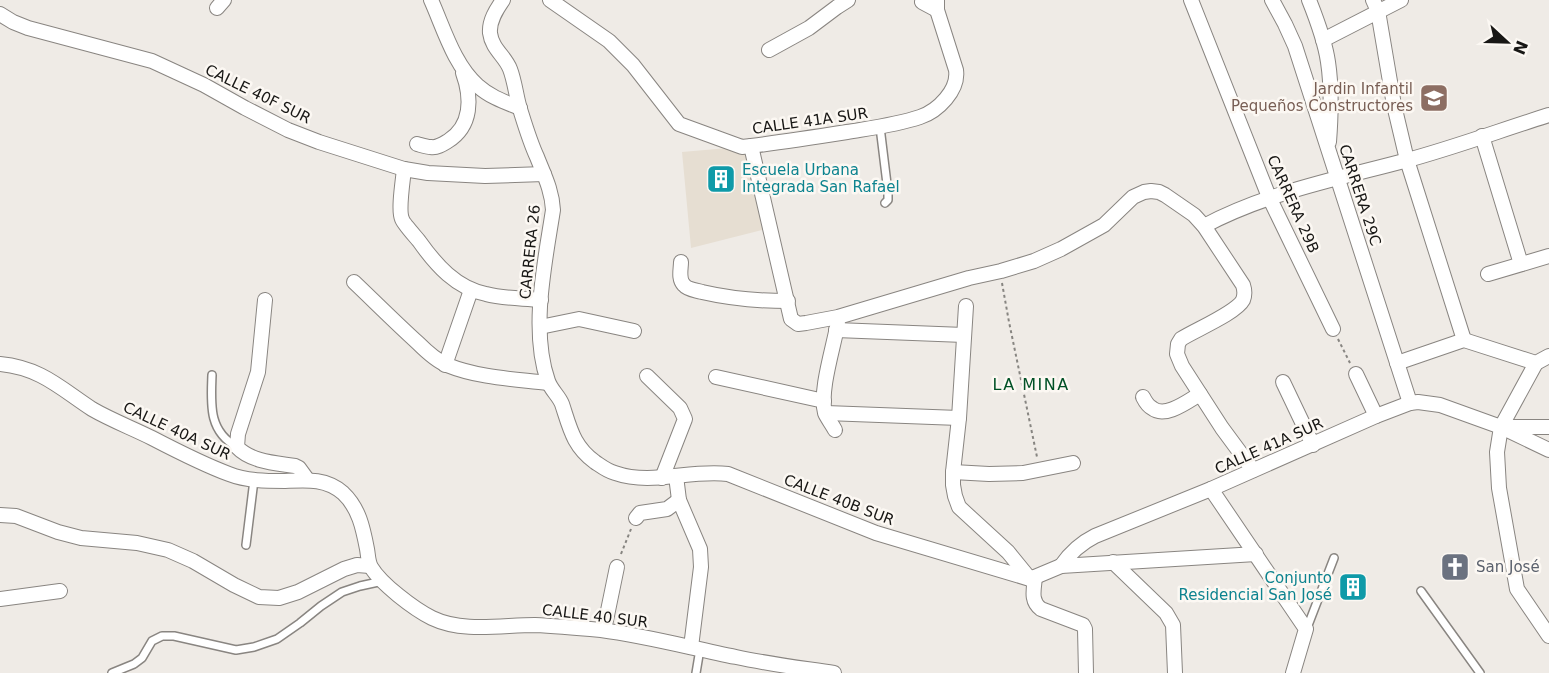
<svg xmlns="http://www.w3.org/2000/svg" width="1549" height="673" font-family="'DejaVu Sans',sans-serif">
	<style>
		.built { fill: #e6ded2 }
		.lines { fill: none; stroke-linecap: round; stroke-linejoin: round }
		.lane-casing { stroke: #898581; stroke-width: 10 }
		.street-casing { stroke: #898581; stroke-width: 16 }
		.path { stroke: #878581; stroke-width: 2; stroke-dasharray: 3 3; stroke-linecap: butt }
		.lane { stroke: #fff; stroke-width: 7 }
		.street { stroke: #fff; stroke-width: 14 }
		.labels { text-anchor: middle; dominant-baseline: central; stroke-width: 5; stroke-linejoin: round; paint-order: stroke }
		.education-label { font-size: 15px; fill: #785e54; stroke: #fcf8f3; text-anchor: end }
		.street-label { font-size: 15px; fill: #181715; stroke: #fcf8f3 }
		.culture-label { font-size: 15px; fill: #0d838f; stroke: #fcf8f3; text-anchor: start }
		.worship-label { font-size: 15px; fill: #5b616d; stroke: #fcf8f3; text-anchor: start }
		.neighbourhood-label { font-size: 16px; letter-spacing: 1.5px; fill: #015126; stroke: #fcf8f3 }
	</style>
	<rect width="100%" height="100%" fill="#efebe6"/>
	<!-- built -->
	<polygon class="built" points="751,146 766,229 691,248 682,152"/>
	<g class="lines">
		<!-- lane casing -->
		<g class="lane-casing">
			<g id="lane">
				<polyline points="880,127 888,192 888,200 885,203"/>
				<path d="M212,375C211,404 208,431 237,447"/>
				<polyline points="246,545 254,480"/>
				<polyline points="1421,591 1480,673"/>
				<polyline points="1307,628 1334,558"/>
				<polyline points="112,673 134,664 142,658 152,641 162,636 174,636 236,650 254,647 277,639 300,623 321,606 342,592 360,586 383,581"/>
				<polyline points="696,673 700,649"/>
			</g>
		</g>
		<!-- street casing -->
		<g class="street-casing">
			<g id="street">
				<path d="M431,0C444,29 454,65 478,86C490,97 505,102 520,108"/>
				<path d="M503,0C496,10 489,21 490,33C492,49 505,56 510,69C515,82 516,96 520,109C525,125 530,142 537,157C544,175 552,190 553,210C545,262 530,330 548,381C551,390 559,396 562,404C570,428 573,446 595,462C601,466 607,471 615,473C652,486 690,469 728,474L876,533L1030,579L1061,566L1256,554"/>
				<path d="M550,0L609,41L633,65L679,124L742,147L751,146C783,142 815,137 847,132C871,128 896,125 920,117C938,111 959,90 956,70L937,10V0"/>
				<polyline points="1191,0 1269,197 1333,329"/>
				<polyline points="1272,0 1285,24 1295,46 1410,403"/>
				<path d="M1309,0C1317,20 1325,41 1328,62C1332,88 1331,116 1329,142"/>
				<polyline points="1373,0 1378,11 1394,105 1407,160 1464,340"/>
				<polyline points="922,2 937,10"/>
				<polyline points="217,8 224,0"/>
				<polyline points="0,14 13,22 28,28 152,61 204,85 245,108 288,130 319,142 404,169 428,173 485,176 544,174"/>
				<polyline points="1323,40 1401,0"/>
				<polyline points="769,50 809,28 837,7 848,0"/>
				<polyline points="1482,136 1521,264"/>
				<path d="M417,144C421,145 426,147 431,147C437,148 443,144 448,141C472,126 472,98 463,73"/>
				<path d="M751,146L791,319L798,324L806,323L838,317L969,278L1001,271L1034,261L1061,249L1104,225L1133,197L1144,192L1151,191L1159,192L1165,195L1194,215L1204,226L1243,285C1245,291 1245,295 1243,300C1236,313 1195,330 1181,339L1178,344L1177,354L1182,366L1222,428L1253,470"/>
				<path d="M404,169C403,180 398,210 402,219C403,223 415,236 419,241C436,265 456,288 486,294C504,299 523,298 541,300"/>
				<path d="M1204,226C1266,193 1336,179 1404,161C1453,148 1501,130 1549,115"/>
				<path d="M681,262C681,269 678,279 684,285C688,290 696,290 702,292C732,299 757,301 788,301"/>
				<polyline points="1488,274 1549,256"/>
				<path d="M354,282C375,302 396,323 418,343C426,351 437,361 447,365C479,378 515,379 548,383"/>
				<path d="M265,300L258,372L238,434L237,447C251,462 276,463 295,466L299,468L307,479"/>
				<polyline points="966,306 959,418 953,472 953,485 955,496 959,507 1008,552 1030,579"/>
				<polyline points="540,327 579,319 634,331"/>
				<polyline points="836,330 964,335"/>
				<polyline points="1397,363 1464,340 1536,363 1549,356"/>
				<polyline points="1536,363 1501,427 1497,452 1499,488 1517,589 1549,636"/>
				<path d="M0,364C41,368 60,388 92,409C111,420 132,428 152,438C177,451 202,464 229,474C247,481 266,481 285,481C306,480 326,478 343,493C359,508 363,528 367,549C368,554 368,562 371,567C381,584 414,609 432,618C463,633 502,625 535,625C557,626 579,628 601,630C647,636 691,648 736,657C768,664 801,668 834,673"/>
				<polyline points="445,365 471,290"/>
				<polyline points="1356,374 1376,416"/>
				<polyline points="647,376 680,408 685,419 662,478"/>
				<polyline points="716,377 824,401"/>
				<polyline points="1283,382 1313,445"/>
				<path d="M1143,397C1145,401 1148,406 1152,408C1165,419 1188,401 1200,394"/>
				<polyline points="826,413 959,418"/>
				<polyline points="1506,427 1549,427"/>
				<path d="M835,430C832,424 827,418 825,413C819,391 834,346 838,322"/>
				<polyline points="953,472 989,474 1023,473 1073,463"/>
				<polyline points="676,476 679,500 700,549 701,567 691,647"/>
				<polyline points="1211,489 1306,629 1293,673"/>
				<polyline points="0,515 16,516 58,532 81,538 137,543 168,550 193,561 234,585 259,597 279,598 298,592 344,569 357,565 370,566"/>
				<polyline points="636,518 640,513 667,509 679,500"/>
				<polyline points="1113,562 1166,613 1173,625 1175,673"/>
				<path d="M1061,566C1070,553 1081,543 1095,536L1211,489L1376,416L1410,403L1418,402L1440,405L1501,427L1549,450"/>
				<path d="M1035,577C1034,589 1030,601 1041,609L1083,625L1085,629L1086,673"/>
				<polyline points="0,599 60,591"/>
				<polyline points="604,630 617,567"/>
			</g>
		</g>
		<!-- path -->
		<g class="path">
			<polyline points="1002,283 1009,322 1037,457"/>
			<polyline points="1338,339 1350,363"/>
			<polyline points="621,554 631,529"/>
		</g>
		<!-- lane -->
		<use href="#lane" class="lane"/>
		<!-- street -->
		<use href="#street" class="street"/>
	</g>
	<!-- icons -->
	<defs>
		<g id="school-square" transform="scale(1.5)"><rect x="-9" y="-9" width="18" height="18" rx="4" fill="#8d6e63" stroke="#fcf8f3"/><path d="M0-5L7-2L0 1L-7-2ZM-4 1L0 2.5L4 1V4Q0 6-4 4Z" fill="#fff"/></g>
		<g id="building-square" transform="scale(1.5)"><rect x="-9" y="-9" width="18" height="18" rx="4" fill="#0f9aa8" stroke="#fcf8f3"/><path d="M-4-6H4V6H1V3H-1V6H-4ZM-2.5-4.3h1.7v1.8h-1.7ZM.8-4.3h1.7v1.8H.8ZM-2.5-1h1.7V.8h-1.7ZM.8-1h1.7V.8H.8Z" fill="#fff"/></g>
		<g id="church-square" transform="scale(1.5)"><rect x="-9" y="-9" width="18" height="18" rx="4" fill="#6b7280" stroke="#fcf8f3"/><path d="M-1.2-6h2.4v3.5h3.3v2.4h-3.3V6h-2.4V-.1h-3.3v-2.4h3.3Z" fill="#fff"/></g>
	</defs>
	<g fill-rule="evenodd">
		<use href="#school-square" x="1434" y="98"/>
		<use href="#building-square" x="721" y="179"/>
		<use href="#church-square" x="1455" y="567"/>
		<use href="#building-square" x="1353" y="587"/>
	</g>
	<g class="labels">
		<!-- education labels -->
		<g class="education-label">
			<text x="1413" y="89">Jardin Infantil<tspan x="1413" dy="17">Pequeños Constructores</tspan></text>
		</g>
		<!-- street labels -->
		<g class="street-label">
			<text transform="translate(258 94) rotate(26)">CALLE 40F SUR</text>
			<text transform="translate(810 121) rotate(-8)">CALLE 41A SUR</text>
			<text transform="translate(1360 195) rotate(72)">CARRERA 29C</text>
			<text transform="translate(1293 204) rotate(66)">CARRERA 29B</text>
			<text transform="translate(530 252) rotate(-84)">CARRERA 26</text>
			<text transform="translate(177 431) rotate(25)">CALLE 40A SUR</text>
			<text transform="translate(1269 446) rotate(-24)">CALLE 41A SUR</text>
			<text transform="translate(839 500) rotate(21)">CALLE 40B SUR</text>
			<text transform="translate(595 616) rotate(7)">CALLE 40 SUR</text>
		</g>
		<!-- culture labels -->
		<g class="culture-label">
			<text x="742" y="170">Escuela Urbana<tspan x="742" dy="17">Integrada San Rafael</tspan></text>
			<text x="1332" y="578" text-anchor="end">Conjunto<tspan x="1332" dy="17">Residencial San José</tspan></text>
		</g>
		<!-- worship labels -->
		<g class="worship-label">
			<text x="1476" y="567">San José</text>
		</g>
		<!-- neighbourhood labels -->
		<g class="neighbourhood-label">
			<text x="1031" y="384">LA MINA</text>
		</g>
	</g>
	<!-- north arrow -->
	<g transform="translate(1507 42) rotate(112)" stroke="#fcf8f3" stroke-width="4.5" paint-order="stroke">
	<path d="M0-4.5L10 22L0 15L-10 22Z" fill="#181715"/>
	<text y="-9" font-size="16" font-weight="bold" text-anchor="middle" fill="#181715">N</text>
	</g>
</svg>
